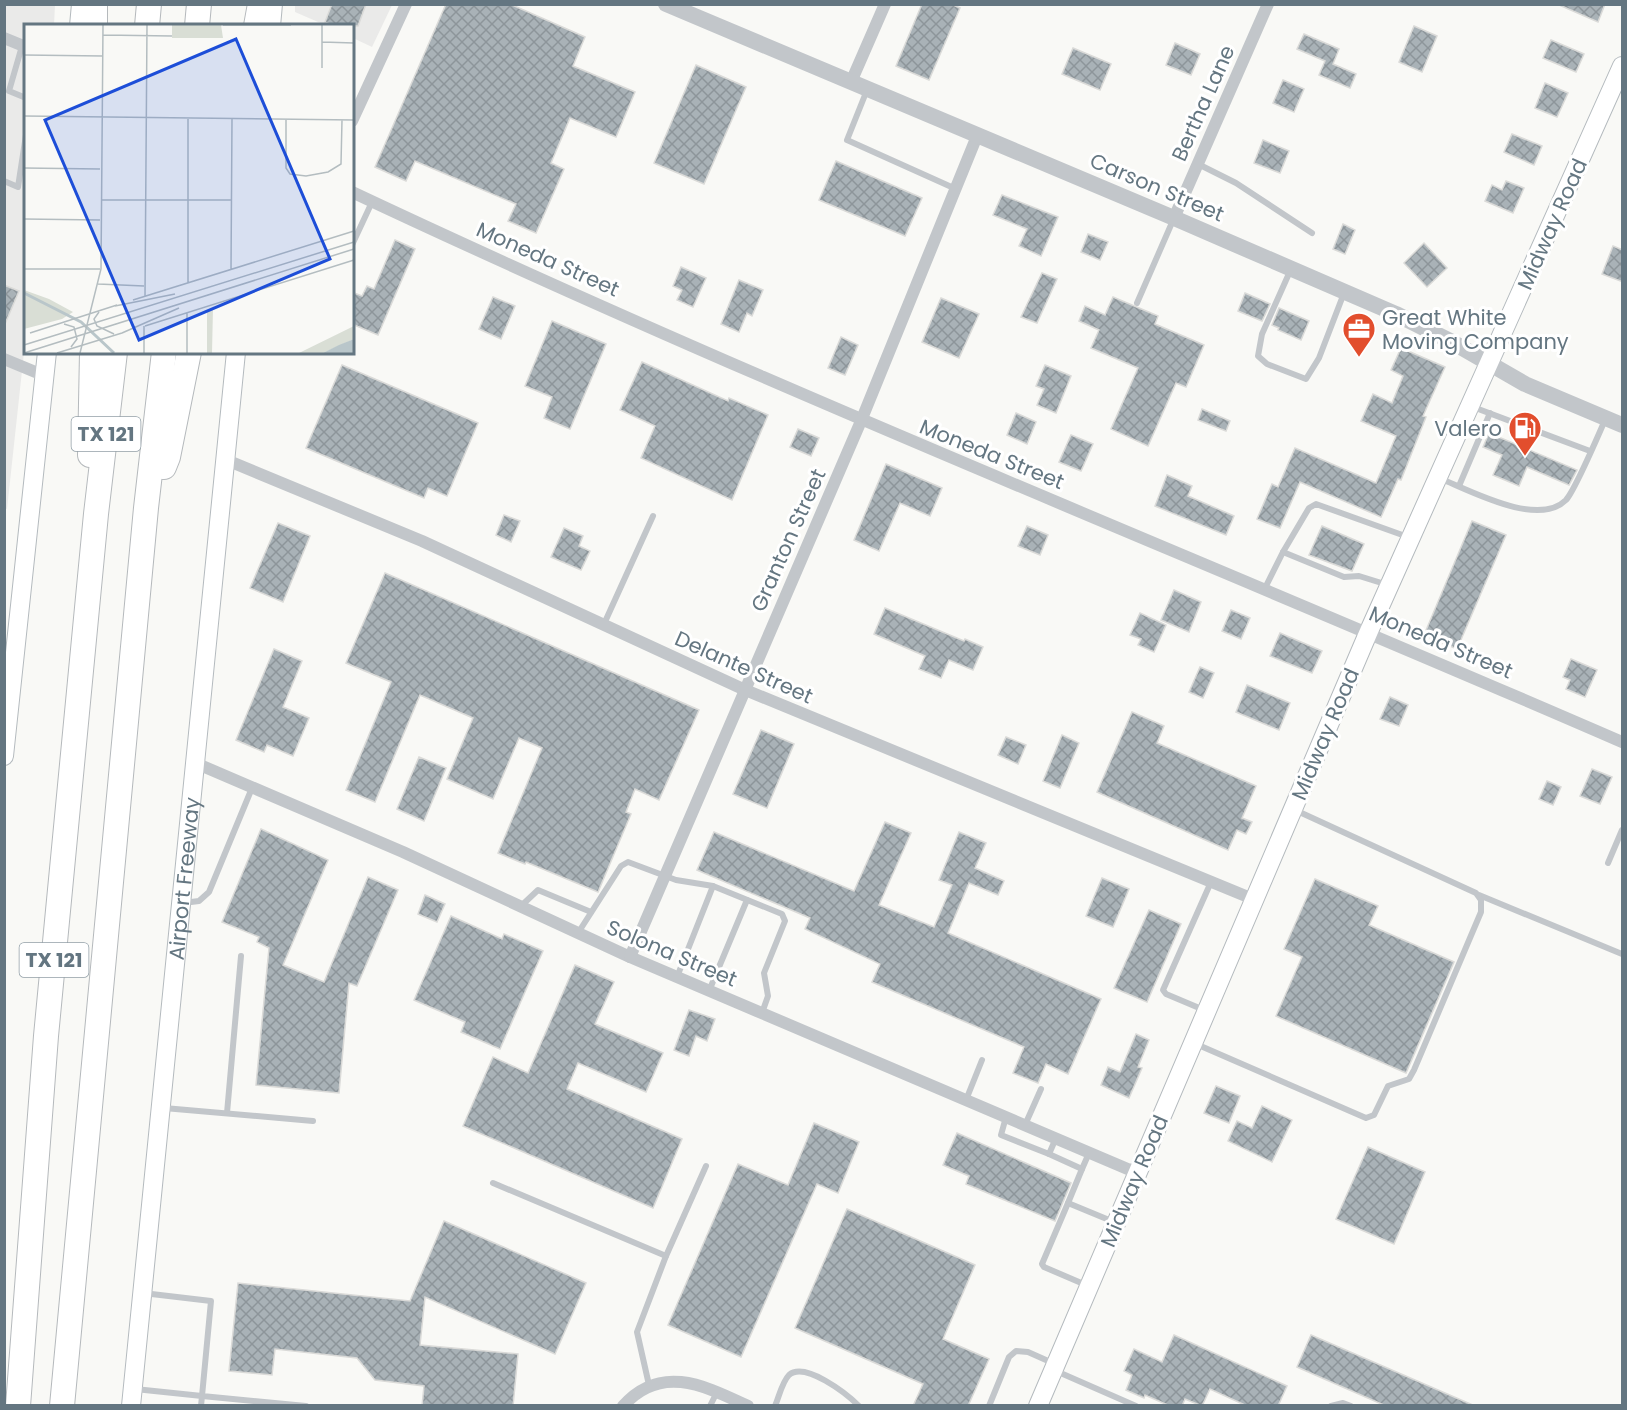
<svg xmlns="http://www.w3.org/2000/svg" width="1627" height="1410" font-family="Poppins,sans-serif">
	<style>
		.built { fill: #eaeae9 }
		.building { fill: url(#building-cross-hatch); stroke: #dadad8; stroke-width: 1.5 }
		.lines { fill: none; stroke-linecap: round; stroke-linejoin: round }
		.secondary-casing { stroke: #b4babe; stroke-width: 20 }
		.motorway-casing { stroke: #b5b9bc; stroke-width: 26 }
		.service { stroke: #c2c6ca; stroke-width: 6 }
		.minor { stroke: #c2c6ca; stroke-width: 12 }
		.tertiary { stroke: #c2c6ca; stroke-width: 16 }
		.secondary { stroke: #fff; stroke-width: 18 }
		.motorway { stroke: #fff; stroke-width: 24 }
		.labels { text-anchor: middle; dominant-baseline: central; stroke-width: 6; stroke-linejoin: round; paint-order: stroke }
		.shield { fill: #fff; stroke: #929fa7; stroke-width: 1.5 }
		.shield-label { font-size: 20px; font-weight: bold; fill: #647681 }
		.street-label { font-size: 21px; fill: #647681; stroke: #fff }
		.poi-label { font-size: 21px; fill: #647681; stroke: #fff; text-anchor: start }
		.inset-river { fill: none; stroke: #b9c6ca; stroke-width: 3 }
		.inset-road { fill: none; stroke: #b4bdc0; stroke-width: 1.5 }
		.view { fill: #1d4ed8; fill-opacity: 0.15; stroke: #1d4ed8; stroke-width: 3 }
		.inset-edge { fill: none; stroke: #647681; stroke-width: 3 }
	</style>
	<defs>
		<pattern id="building-cross-hatch" width="8" height="8" patternUnits="userSpaceOnUse" patternTransform="scale(1.5)"><rect width="8" height="8" fill="#a9b2b7"/><path d="M0 0l8 8M0 8l8-8" fill="none" stroke="#8d959a"/></pattern>
	</defs>
	<rect width="100%" height="100%" fill="#f9f9f6"/>
	<!-- built -->
	<g class="built">
		<polygon points="5,5 55,5 54,25 26,26 26,334 7,509 5,508"/>
		<polygon points="295,5 392,5 372,47 353,38 352,26 325,25 295,12"/>
	</g>
	<!-- building -->
	<g class="building">
		<polygon points="332,4 366,4 358,26 334,26 325,22"/>
		<polygon points="446,4 510,4 585,37 573,66 635,92 616,137 570,118 551,163 564,169 536,233 508,221 516,204 415,161 406,181 375,167"/>
		<polygon points="922,4 951,4 960,8 929,80 896,66"/>
		<polygon points="1557,4 1605,4 1598,22"/>
		<polygon points="1414,26 1437,36 1422,72 1399,62"/>
		<polygon points="1304,34 1339,49 1333,64 1356,74 1350,88 1319,75 1325,61 1297,49"/>
		<polygon points="1551,40 1584,54 1576,72 1543,58"/>
		<polygon points="1175,43 1200,54 1191,75 1166,65"/>
		<polygon points="1073,48 1111,64 1100,90 1062,74"/>
		<polygon points="696,65 746,87 704,184 654,163"/>
		<polygon points="1283,80 1304,89 1294,112 1273,103"/>
		<polygon points="1545,83 1568,93 1557,117 1535,108"/>
		<polygon points="1512,134 1542,146 1534,165 1504,152"/>
		<polygon points="1263,140 1289,151 1280,173 1254,163"/>
		<polygon points="836,161 922,198 905,236 819,200"/>
		<polygon points="1506,181 1524,188 1513,213 1485,201 1492,185 1502,190"/>
		<polygon points="1002,195 1058,217 1041,256 1019,246 1027,229 993,215"/>
		<polygon points="1343,224 1355,230 1345,254 1333,249"/>
		<polygon points="1088,234 1108,242 1100,260 1081,252"/>
		<polygon points="395,240 415,249 378,335 352,324 352,292 362,296 367,286 374,289"/>
		<polygon points="1424,243 1447,268 1427,287 1404,263"/>
		<polygon points="1613,246 1623,250 1623,282 1602,274"/>
		<polygon points="681,267 706,278 693,307 677,300 682,290 673,286"/>
		<polygon points="1042,273 1057,279 1037,323 1021,317"/>
		<polygon points="739,280 763,290 752,316 747,313 739,332 721,324"/>
		<polygon points="4,285 19,291 5,324 4,324"/>
		<polygon points="1245,293 1270,304 1262,321 1238,311"/>
		<polygon points="493,297 515,306 501,339 479,329"/>
		<polygon points="1113,297 1158,316 1155,324 1204,345 1186,387 1176,383 1148,446 1111,429 1138,368 1091,348 1099,330 1079,321 1085,306 1105,315"/>
		<polygon points="941,298 979,314 959,358 922,342"/>
		<polygon points="1279,308 1309,321 1301,340 1278,330 1279,328 1272,325"/>
		<polygon points="552,321 606,344 570,429 544,418 552,397 525,386"/>
		<polygon points="841,337 858,345 845,375 828,368"/>
		<polygon points="1401,348 1445,367 1423,416 1426,417 1401,480 1398,479 1381,517 1300,482 1280,528 1257,519 1272,484 1278,487 1295,448 1376,483 1396,436 1361,421 1373,394 1392,403 1403,376 1391,370"/>
		<polygon points="642,362 728,401 729,398 768,415 732,500 641,458 655,426 620,410"/>
		<polygon points="342,365 478,423 447,496 428,488 424,498 306,448"/>
		<polygon points="1045,365 1071,376 1056,413 1037,405 1044,389 1036,386"/>
		<polygon points="1202,409 1230,421 1226,431 1198,420"/>
		<polygon points="1016,413 1036,422 1027,444 1007,435"/>
		<polygon points="798,429 819,438 811,456 790,447"/>
		<polygon points="1489,433 1577,470 1569,485 1527,467 1519,486 1493,475 1502,455 1483,447"/>
		<polygon points="1071,435 1093,444 1081,471 1059,462"/>
		<polygon points="886,464 942,488 930,516 900,503 879,551 854,540"/>
		<polygon points="1167,475 1192,486 1188,496 1234,516 1226,535 1155,506"/>
		<polygon points="504,515 520,521 511,542 496,535"/>
		<polygon points="1472,521 1506,535 1457,649 1424,635"/>
		<polygon points="278,523 310,536 283,602 250,588"/>
		<polygon points="1027,526 1048,535 1040,555 1018,546"/>
		<polygon points="1322,526 1364,544 1352,571 1309,555"/>
		<polygon points="564,528 583,536 579,546 590,551 581,570 551,557"/>
		<polygon points="385,573 699,710 659,800 635,789 626,812 631,814 598,892 526,862 525,864 498,853 542,748 519,738 493,799 447,779 473,718 420,695 375,802 346,790 391,682 346,663"/>
		<polygon points="1174,590 1201,602 1189,632 1161,620"/>
		<polygon points="885,608 964,641 965,639 983,647 973,670 949,660 941,678 919,669 925,656 874,634"/>
		<polygon points="1231,610 1250,618 1241,639 1222,631"/>
		<polygon points="1140,613 1166,625 1154,652 1138,645 1141,639 1130,635"/>
		<polygon points="1280,633 1322,651 1312,673 1270,656"/>
		<polygon points="274,649 302,661 283,707 309,718 293,756 267,745 264,752 236,740"/>
		<polygon points="1571,659 1597,670 1585,697 1566,689 1570,680 1563,677"/>
		<polygon points="1200,667 1214,673 1203,698 1189,692"/>
		<polygon points="1247,685 1290,703 1279,730 1236,712"/>
		<polygon points="1390,697 1408,705 1399,726 1380,719"/>
		<polygon points="1132,712 1164,726 1157,743 1256,786 1242,818 1252,822 1246,834 1237,830 1228,850 1097,792"/>
		<polygon points="761,730 794,744 767,808 733,794"/>
		<polygon points="1062,735 1079,743 1060,788 1043,781"/>
		<polygon points="1006,737 1026,745 1018,764 998,755"/>
		<polygon points="419,757 446,768 424,821 397,809"/>
		<polygon points="1592,769 1612,777 1600,804 1580,796"/>
		<polygon points="1547,781 1561,787 1553,805 1539,799"/>
		<polygon points="885,822 911,833 879,905 934,927 952,885 939,880 959,832 986,843 975,868 1004,881 998,895 969,883 948,933 1101,999 1068,1074 1046,1064 1038,1083 1013,1073 1024,1047 872,982 880,964 805,929 810,918 697,870 714,832 854,891"/>
		<polygon points="261,829 328,860 283,965 324,982 368,877 398,890 357,986 349,983 339,1093 256,1085 269,948 257,942 259,937 222,922"/>
		<polygon points="1102,878 1129,889 1113,927 1086,916"/>
		<polygon points="1315,879 1378,906 1369,925 1454,962 1406,1073 1276,1016 1302,957 1284,949"/>
		<polygon points="425,895 445,904 437,922 418,914"/>
		<polygon points="1149,910 1181,924 1147,1002 1114,988"/>
		<polygon points="451,916 502,939 504,934 543,951 500,1049 461,1032 465,1022 414,1000"/>
		<polygon points="575,965 614,982 595,1024 663,1053 646,1092 578,1063 567,1089 682,1139 653,1208 463,1126 493,1057 528,1073"/>
		<polygon points="689,1010 715,1019 707,1041 696,1036 689,1056 674,1050"/>
		<polygon points="1136,1034 1149,1040 1138,1067 1142,1068 1129,1098 1101,1085 1108,1067 1120,1072"/>
		<polygon points="1216,1086 1240,1096 1229,1123 1204,1113"/>
		<polygon points="1262,1106 1292,1120 1272,1162 1228,1141 1237,1121 1252,1128"/>
		<polygon points="814,1123 859,1142 838,1193 817,1184 741,1357 668,1325 738,1164 788,1185"/>
		<polygon points="957,1133 1071,1183 1055,1221 966,1184 969,1176 943,1165"/>
		<polygon points="1368,1147 1425,1172 1394,1244 1336,1219"/>
		<polygon points="847,1209 975,1265 943,1339 989,1359 968,1406 913,1406 923,1384 795,1328"/>
		<polygon points="444,1221 586,1283 555,1354 425,1297 420,1345 518,1354 513,1406 422,1406 424,1386 375,1380 357,1358 275,1349 272,1375 229,1371 238,1283 410,1301"/>
		<polygon points="1174,1335 1287,1386 1278,1406 1247,1406 1210,1389 1202,1406 1185,1399 1182,1406 1170,1406 1145,1395 1144,1398 1126,1390 1132,1375 1124,1371 1134,1349 1162,1362"/>
		<polygon points="1311,1335 1475,1406 1386,1406 1297,1367"/>
	</g>
	<g class="lines">
		<!-- secondary casing -->
		<g class="secondary-casing">
			<g id="secondary">
				<polyline points="79,26 81,4"/>
				<polyline points="271,26 273,4"/>
				<polyline points="4,756 47,352"/>
				<path id="s1" d="M131,1406L236,352"/>
				<polyline points="1038,1406 1369,631 1622,66"/>
			</g>
		</g>
		<!-- motorway casing -->
		<g class="motorway-casing">
			<g id="motorway">
				<polyline points="95,4 95,26"/>
				<polyline points="147,26 149,4"/>
				<polyline points="197,26 199,4"/>
				<polyline points="256,26 260,4"/>
				<polyline points="90,455 92,352"/>
				<polyline points="164,467 168,457 189,352"/>
				<polyline points="18,1406 46,1036 96,514 115,352"/>
				<polyline points="62,1406 146,508 164,352"/>
			</g>
		</g>
		<!-- service -->
		<g class="service">
			<polyline points="22,46 9,91 26,98"/>
			<polyline points="867,90 847,140 956,189"/>
			<polyline points="1198,164 1236,183 1312,233"/>
			<polyline points="4,181 18,187 26,135"/>
			<polyline points="352,245 372,202"/>
			<polyline points="1291,269 1262,334 1258,356 1267,364 1306,379 1319,358 1344,293"/>
			<polyline points="1137,303 1174,218"/>
			<polyline points="1473,407 1590,451"/>
			<path d="M1439,478C1469,490 1538,528 1566,500C1575,490 1598,436 1605,420"/>
			<polyline points="1459,486 1490,413"/>
			<polyline points="1388,585 1359,576 1344,577 1283,552 1309,508 1316,504 1408,537"/>
			<polyline points="1265,588 1283,552"/>
			<polyline points="604,624 653,516"/>
			<polyline points="1608,863 1622,830"/>
			<polyline points="1479,895 1622,954"/>
			<polyline points="183,903 199,901 209,892 252,788"/>
			<polyline points="521,906 538,890 591,912"/>
			<polyline points="578,933 621,866 628,862 676,880 713,886 782,914 785,921 764,973 768,996 762,1013"/>
			<polyline points="677,977 713,886"/>
			<polyline points="709,991 747,900"/>
			<polyline points="1204,1010 1166,994 1163,990 1211,882"/>
			<polyline points="1196,1044 1366,1118 1374,1115 1388,1086 1409,1079 1414,1070 1481,912 1481,900 1476,893 1295,810"/>
			<polyline points="966,1100 982,1060"/>
			<polyline points="164,1108 313,1121"/>
			<polyline points="227,1113 241,956"/>
			<polyline points="1006,1117 1001,1135 1049,1154 1056,1138"/>
			<polyline points="1025,1125 1041,1089"/>
			<polyline points="1049,1154 1082,1169 1089,1153"/>
			<polyline points="1082,1169 1068,1203 1114,1222"/>
			<polyline points="493,1183 666,1256 637,1332 649,1385"/>
			<polyline points="1068,1203 1042,1264 1044,1267 1086,1285"/>
			<polyline points="666,1256 706,1166"/>
			<polyline points="143,1293 211,1301 202,1396 306,1406"/>
			<polyline points="1056,1371 1136,1406"/>
			<polyline points="135,1389 202,1396 201,1406"/>
			<polyline points="710,1406 717,1392"/>
			<path d="M775,1406C779,1397 782,1382 789,1375C805,1361 847,1394 859,1406"/>
			<polyline points="989,1406 1009,1357 1016,1351 1028,1352 1055,1364"/>
			<polyline points="1331,1406 1343,1403 1351,1406"/>
		</g>
		<!-- minor -->
		<g class="minor">
			<polyline points="4,38 26,47"/>
			<polyline points="851,82 885,4"/>
			<polyline points="352,121 406,4"/>
			<path d="M352,192C770,389 1199,558 1622,742"/>
			<polyline points="1174,218 1268,4"/>
			<polyline points="4,359 45,376"/>
			<polyline points="224,459 422,541 743,689 1253,899"/>
			<polyline points="193,762 403,852 630,957 1137,1173"/>
			<polyline points="630,957 861,421 977,136"/>
			<path d="M623,1406C661,1363 705,1386 748,1406"/>
		</g>
		<!-- tertiary -->
		<polyline class="tertiary" points="666,4 1174,218 1396,314 1452,342 1525,384 1622,425"/>
		<!-- secondary -->
		<use href="#secondary" class="secondary"/>
		<!-- motorway -->
		<use href="#motorway" class="motorway"/>
	</g>
	<!-- icons -->
	<defs>
		<g id="office-pin" transform="scale(1.725)"><path d="M0 17L-7.5 6A9.5 9.5 0 1 1 7.5 6Z" fill="#e24e2d" stroke="#fff"/><path d="M-6-3h4V-5.5h4V-3h4V5H-6ZM-1-4.5V-3h2v-1.5ZM-6 0V1H6V0Z" fill="#fff"/></g>
		<g id="fuel-pin" transform="scale(1.725)"><path d="M0 17L-7.5 6A9.5 9.5 0 1 1 7.5 6Z" fill="#e24e2d" stroke="#fff"/><path d="M-5.5-6h7V0h2V4h1.3V-2.5L3-4.5l.8-.8L6-3V5H2.5V1h-1V6h-7ZM-4.2-4.7v3.2H.2V-4.7Z" fill="#fff"/></g>
	</defs>
	<g fill-rule="evenodd">
		<use href="#office-pin" x="1359" y="329"/>
		<use href="#fuel-pin" x="1525" y="428"/>
	</g>
	<g class="labels">
		<!-- shield labels -->
		<g class="shield">
			<rect x="71.5" y="417" width="69" height="34" rx="4.5"/>
			<rect x="19.5" y="943" width="69" height="34" rx="4.5"/>
		</g>
		<g class="shield-label">
			<text x="106" y="434">TX 121</text>
			<text x="54" y="960">TX 121</text>
		</g>
		<!-- street labels -->
		<g class="street-label">
			<text transform="translate(1203 103) rotate(-66)">Bertha Lane</text>
			<text transform="translate(1157 187) rotate(23)">Carson Street</text>
			<text transform="translate(1552 224) rotate(-66)">Midway Road</text>
			<text transform="translate(548 259) rotate(24)">Moneda Street</text>
			<text transform="translate(992 454) rotate(22)">Moneda Street</text>
			<text transform="translate(788 540) rotate(-66)">Granton Street</text>
			<text transform="translate(1441 642) rotate(23)">Moneda Street</text>
			<text transform="translate(744 667) rotate(24)">Delante Street</text>
			<text transform="translate(1325 734) rotate(-67)">Midway Road</text>
			<text stroke="none"><textPath href="#s1" startOffset="530">Airport Freeway</textPath></text>
			<text transform="translate(672 953) rotate(23)">Solona Street</text>
			<text transform="translate(1134 1181) rotate(-67)">Midway Road</text>
		</g>
		<!-- poi labels -->
		<g class="poi-label">
			<text x="1382" y="317">Great White<tspan x="1382" dy="24">Moving Company</tspan></text>
			<text x="1502" y="428" text-anchor="end">Valero</text>
		</g>
	</g>
	<!-- overview -->
	<g transform="translate(24 24)">
		<rect width="330" height="330" fill="#f9f9f6"/>
		<path d="M189,284L188,329H183V286ZM330,302V315L299,329H275Z" fill="#d9ded5"/>
		<path d="M148,1H197L199,14H148ZM0,266L25,275L49,288L38,295L0,305Z" fill="#d9ded5"/>
		<path d="M330,315V329H299L315,321Z" fill="#b9c6ca"/>
		<path class="inset-river" d="M0,269L57,298L90,329"/>
		<path class="inset-road" d="M199,1H267M79,11L148,12M298,18L330,19M0,31L79,32M298,44V1M0,92L330,96M262,95V144L266,150L282,152L304,148L317,140L318,96M0,144L76,145M77,176H207M0,195L76,196M0,245H76M207,246L208,95M164,259V95M74,260L120,262M121,272L123,1M109,276L330,207M91,282L151,270M75,288L70,295L73,302L90,310M40,300L50,303L53,315L47,323M120,302V329M121,302L330,236M6,309L93,281M98,309L155,284M0,321L330,218M0,329L330,225M33,329L98,309M56,329L77,245L79,1M163,329V289"/>
		<path class="view" d="M212,15L306,235L115,316L21,96Z"/>
		<rect width="330" height="330" class="inset-edge"/>
	</g>
	<!-- border -->
	<rect width="1627" height="1410" fill="none" stroke="#647681" stroke-width="12"/>
</svg>
